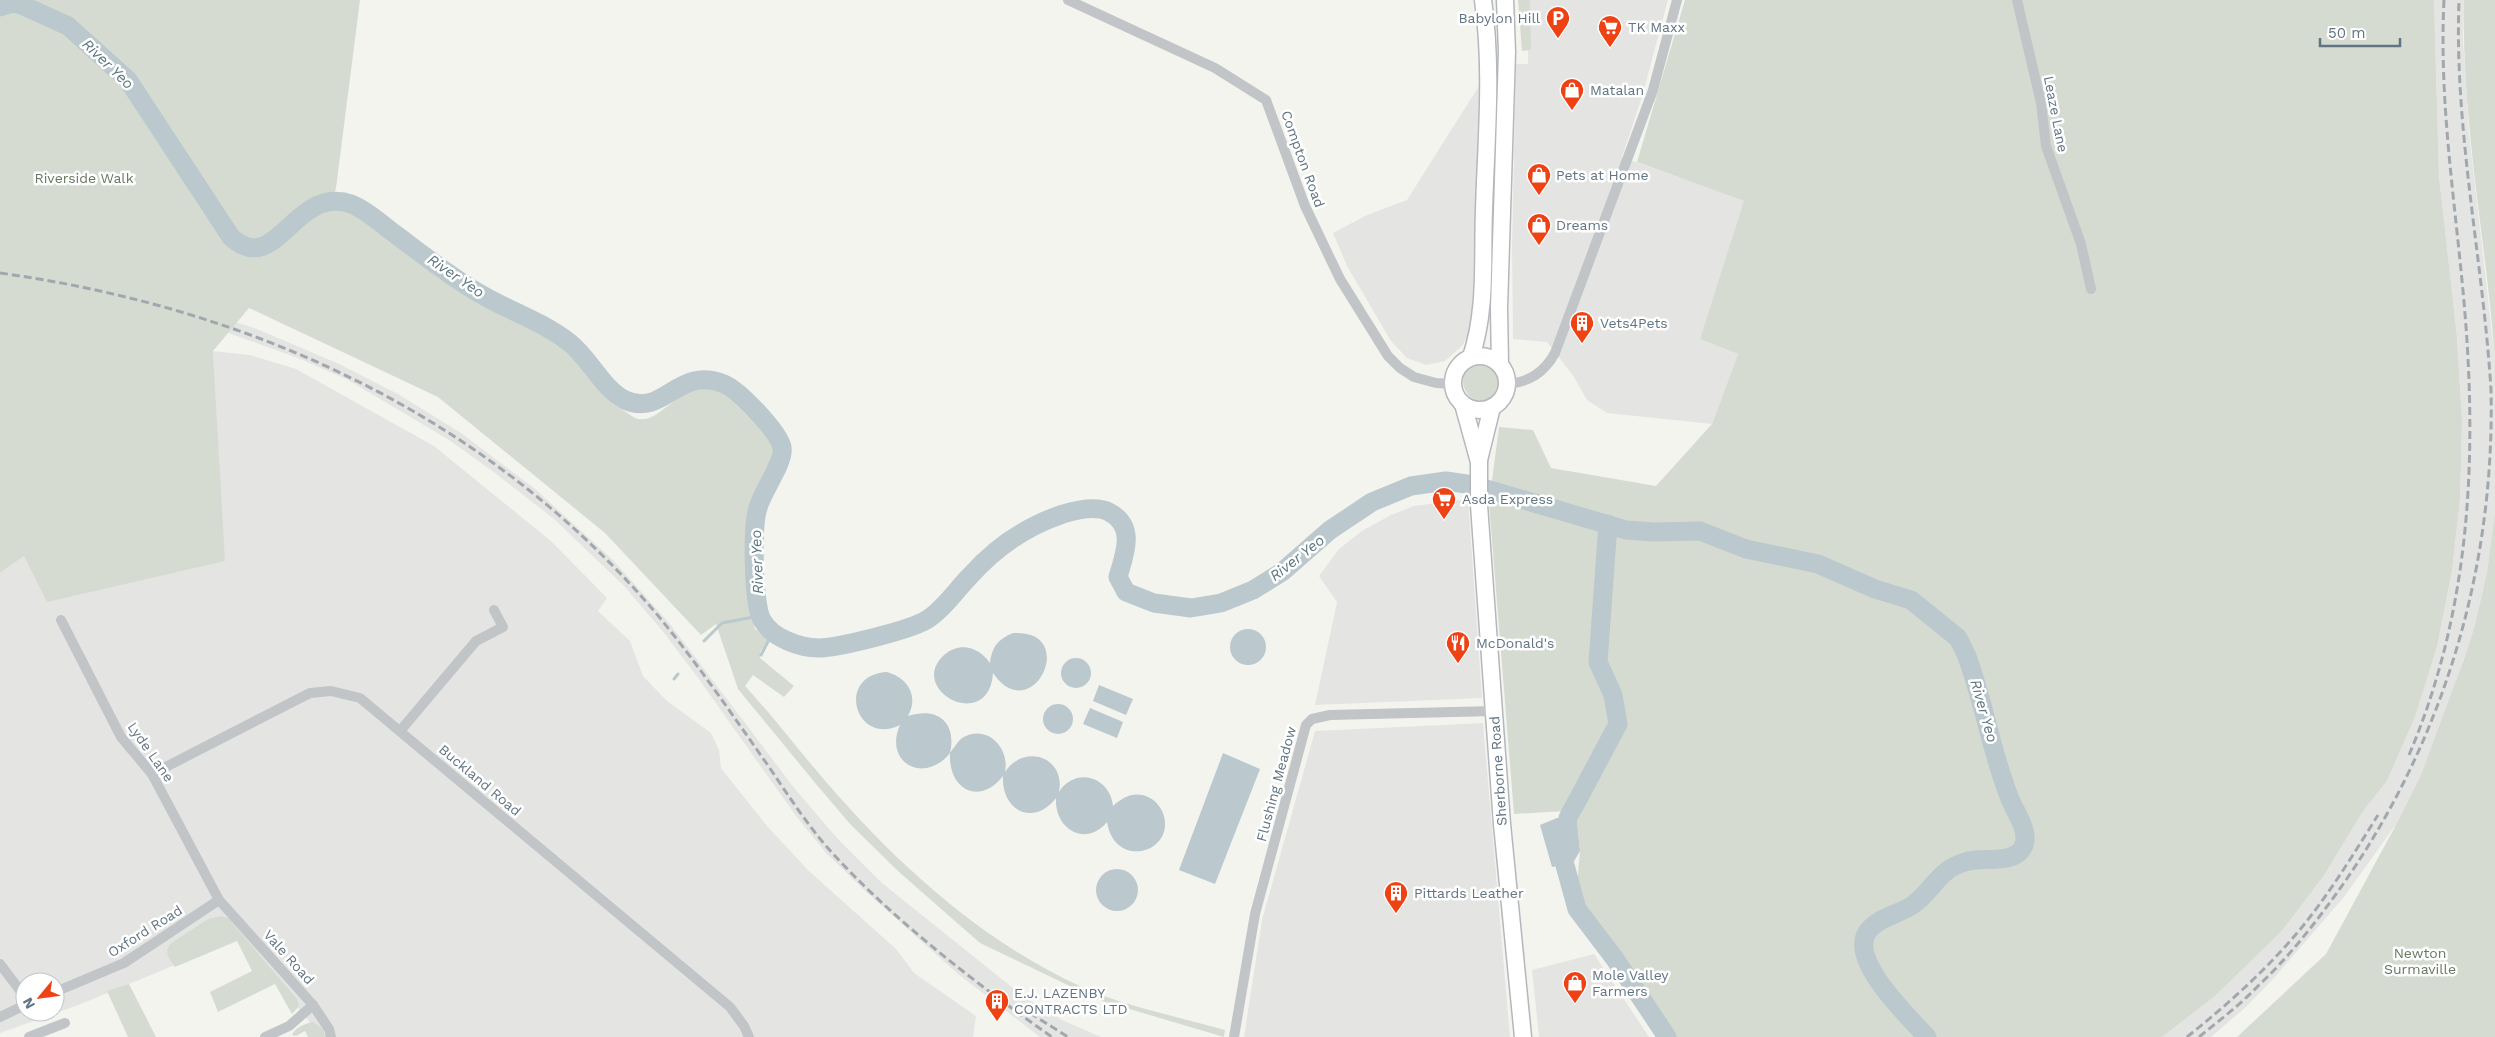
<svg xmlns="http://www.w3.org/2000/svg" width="2495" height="1037" font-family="'Work Sans',sans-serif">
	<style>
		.built { fill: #e4e5e3; fill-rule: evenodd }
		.green { fill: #d5dbd0 }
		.water { fill: #bbc8cd }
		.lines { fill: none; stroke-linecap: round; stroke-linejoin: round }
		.stream { stroke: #bbc8cd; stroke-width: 3 }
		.river { stroke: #bbc8cd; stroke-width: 19 }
		.primary-casing { stroke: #b4b8bc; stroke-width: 19 }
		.minor { stroke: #c1c5c8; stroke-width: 10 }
		.primary { stroke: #fff; stroke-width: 16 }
		.rail { stroke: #a1a8ad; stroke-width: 3; stroke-dasharray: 8 4; stroke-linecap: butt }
		.labels { text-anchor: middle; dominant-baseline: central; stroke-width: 5; stroke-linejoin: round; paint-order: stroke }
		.poi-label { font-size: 14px; fill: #617483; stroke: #fff; text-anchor: start }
		.street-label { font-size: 14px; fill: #617483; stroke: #fff }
		.park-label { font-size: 14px; fill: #667960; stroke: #fff }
		.water-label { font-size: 15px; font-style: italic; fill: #5c7781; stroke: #fff }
	</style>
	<rect width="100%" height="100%" fill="#f4f4ef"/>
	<!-- built -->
	<g class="built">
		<polygon points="1528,0 1668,0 1642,97 1622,157 1745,201 1700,339 1738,354 1712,424 1607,413 1587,400 1574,377 1547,342 1513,339 1512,246 1516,64 1528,64"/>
		<polygon points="2434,0 2464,0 2463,38 2469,133 2495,359 2495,512 2487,572 2475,625 2448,706 2421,775 2397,823 2344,897 2274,978 2246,1007 2211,1037 2162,1037 2214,997 2282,931 2325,874 2363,811 2387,781 2415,717 2437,647 2452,571 2460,500 2462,421 2457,337 2439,176"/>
		<polygon points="1479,86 1472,324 1463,345 1445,361 1426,365 1407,358 1391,341 1347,266 1333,233 1367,215 1407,200"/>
		<polygon points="173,301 257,329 339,364 398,394 461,433 534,488 613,560 670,624 795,789 838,839 882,883 1023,996 1062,1020 1101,1037 1040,1037 958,974 863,889 826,853 796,816 698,678 664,633 625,587 554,519 495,473 449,440 348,380 298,358 198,322"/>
		<path d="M213,351L250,355L296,369L434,446L551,541L607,598L598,611L630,641L643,676L667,701L711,733L719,750L721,768L767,826L809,871L896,949L914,973L976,1016L973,1037H322L240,938L81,1004L0,1033V573L24,556L224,561ZM25,982H55V1012H25Z"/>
		<polygon points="1468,499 1482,698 1315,705 1337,602 1319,576 1339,549 1362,531 1391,515 1414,506"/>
		<polygon points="1483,723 1510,1037 1244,1037 1262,920 1315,731"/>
		<polygon points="1594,954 1649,1037 1539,1037 1532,970"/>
	</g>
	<!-- green -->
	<g class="green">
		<path d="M0,0H360L336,188L330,210L345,211L360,218L466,295L534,329L564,347L585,367L612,403L635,418C668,430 688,348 751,411C764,424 775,438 778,457L757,495L748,519L747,527L749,608L755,629L769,639L760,652V658L794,686L784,697L753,675L745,686C770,713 792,742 816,770C890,858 978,940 1084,988C1128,1007 1179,1017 1225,1030L1224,1037L1099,1000L980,943L899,872L851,825L816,784L738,689L716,624L701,635L605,533L438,397L249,308L213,351L225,561L47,602L24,556L0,573Z"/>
		<polygon points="1518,0 1530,0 1531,50 1522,51"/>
		<polygon points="1685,0 2434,0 2439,176 2457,337 2462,421 2460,500 2452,571 2437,647 2415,717 2387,781 2363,811 2325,874 2282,931 2214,997 2162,1037 1658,1037 1574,917 1580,851 1577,822 1583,810 1514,814 1489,503 1499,427 1533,430 1551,468 1656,486 1712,424 1738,354 1700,339 1744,201 1637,162"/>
		<path d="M2464,0H2495V359C2486,239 2461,120 2464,0Z"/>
		<circle cx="1483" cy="381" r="20"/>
		<polygon points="2495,512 2495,1037 2237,1037 2326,954 2397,823 2421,775 2464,659 2475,625 2487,572"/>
		<path d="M221,916L228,918L297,999L299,1006L292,1014L275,984L218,1012L210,992L252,971L237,941L175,967C169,959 164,953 170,944L208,919Z"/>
		<polygon points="129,984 156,1037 128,1037 107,991"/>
		<path d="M313,1022L323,1029L325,1037H308L305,1031L296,1036L292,1035C294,1028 306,1023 313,1022Z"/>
	</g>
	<!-- water -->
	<g class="water">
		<circle cx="1248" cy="647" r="18"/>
		<path d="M1013,633C1081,629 1032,730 993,673C989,734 906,690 944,655C960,641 979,647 990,663C992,647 998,639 1013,633Z"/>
		<circle cx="1076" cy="673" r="15"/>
		<path d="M887,672C908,678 919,696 908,716C938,706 957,723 950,753C954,748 957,742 962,738C987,723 1010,748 1005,772C1024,743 1066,757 1059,792C1076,766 1110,777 1113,806C1123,797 1134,791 1148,797C1155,800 1160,806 1163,813C1177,852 1115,871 1107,822C1086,848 1054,829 1056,798C1034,827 1001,811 1003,776C980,806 948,790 950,753C925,785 883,763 900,725C855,747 835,675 887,672Z"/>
		<polygon points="1099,685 1133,699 1126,715 1093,701"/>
		<circle cx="1058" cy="719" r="15"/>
		<polygon points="1090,708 1123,722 1117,738 1083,724"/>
		<polygon points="1223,753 1260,769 1215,884 1179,870"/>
		<polygon points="1557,818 1568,818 1577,822 1580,851 1573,863 1552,867 1540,825"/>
		<circle cx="1117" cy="890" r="21"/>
	</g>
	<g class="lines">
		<!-- stream -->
		<g class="stream">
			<polyline points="704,641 722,623 759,616"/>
			<polyline points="761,655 773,632"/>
			<polyline points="674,679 678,674"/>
		</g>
		<!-- river -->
		<g class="river">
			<path d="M0,7L13,3L22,5L68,26L128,80L231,237C276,279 295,184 351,204C367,210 381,224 395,234C422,254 448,275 477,292C508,311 539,319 570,343C590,359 602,388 625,400C664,418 677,365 724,384C739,390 778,431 782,447C785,462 762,491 758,508C752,526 753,605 762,620C772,638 800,648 819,648C838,648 914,629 928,619C945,608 956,590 970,576C995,548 1027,526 1063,514C1076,510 1096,505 1109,512C1137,527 1124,555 1118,577L1126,592L1154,603L1191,608L1221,603L1253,590L1282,572L1330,530L1372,502L1411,486L1446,481L1473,485L1626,530L1654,532L1700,531L1746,549L1818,564L1875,589L1911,600L1958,638L1966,654C1984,701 1991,752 2010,799C2015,812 2029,830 2024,845C2016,866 1982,856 1965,862C1938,870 1934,889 1914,904C1899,915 1880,916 1868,931C1847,959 1909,1017 1927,1037"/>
			<polyline points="1608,524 1598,662 1613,695 1618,724 1568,818 1563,858 1577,909 1615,959 1667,1037"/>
		</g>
		<!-- primary casing -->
		<g class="primary-casing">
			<g id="primary">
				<circle cx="1480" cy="383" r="27"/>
				<path d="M1471,357C1487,309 1482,260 1484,210C1486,140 1493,70 1483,0"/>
				<polyline points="1500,365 1499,308 1507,52 1505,0"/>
				<polyline points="1463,404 1479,462 1479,505 1502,824 1523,1037"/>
				<polyline points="1479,460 1492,407"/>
			</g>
		</g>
		<!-- minor -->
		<g class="minor">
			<polyline points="1068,0 1215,68 1266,100 1305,206 1340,279 1388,356 1400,368 1414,377 1436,383 1453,384"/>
			<polyline points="2017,0 2041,103 2046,146 2081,244 2091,289"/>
			<path d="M1507,384C1529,382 1544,373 1555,353L1653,90L1677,0"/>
			<polyline points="61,620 121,737 152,774 219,900 313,1005 329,1029 331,1037"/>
			<polyline points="400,731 476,641 503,627 494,610"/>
			<polyline points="152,774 310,693 331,691 360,698 730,1007 744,1026 749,1037"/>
			<polyline points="0,964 25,997"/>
			<polyline points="55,992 124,963 219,900"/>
			<polyline points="0,1017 25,1005"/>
			<polyline points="29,1037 65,1023"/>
			<polyline points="265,1037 289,1026 313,1005"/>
			<polyline points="1234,1037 1255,914 1306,725 1312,719 1330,715 1494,711"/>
		</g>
		<!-- primary -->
		<use href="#primary" class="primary"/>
		<!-- rail -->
		<g class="rail">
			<path d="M0,273C252,308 488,416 655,612C695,660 731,713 767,764C786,792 804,820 826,846C888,916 975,983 1052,1037"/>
			<path d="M2409,755C2472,607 2478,450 2463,291C2454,194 2439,98 2444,0"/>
			<polyline points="1030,1013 1068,1037"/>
			<path d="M2187,1037C2227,1005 2265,971 2298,932C2328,896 2353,855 2378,815"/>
			<path d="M2199,1037C2220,1020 2241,1004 2259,985C2292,954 2320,917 2346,880C2445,736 2495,566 2491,390C2483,259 2454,131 2459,0"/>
		</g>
	</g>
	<!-- icons -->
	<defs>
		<g id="parking-pin" transform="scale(1.25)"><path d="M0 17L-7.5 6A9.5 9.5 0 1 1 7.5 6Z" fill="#ef4214" stroke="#fff"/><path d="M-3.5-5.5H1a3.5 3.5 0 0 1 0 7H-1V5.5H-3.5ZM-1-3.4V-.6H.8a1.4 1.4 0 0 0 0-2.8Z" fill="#fff"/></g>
		<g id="supermarket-pin" transform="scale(1.25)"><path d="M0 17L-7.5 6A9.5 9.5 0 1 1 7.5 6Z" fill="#ef4214" stroke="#fff"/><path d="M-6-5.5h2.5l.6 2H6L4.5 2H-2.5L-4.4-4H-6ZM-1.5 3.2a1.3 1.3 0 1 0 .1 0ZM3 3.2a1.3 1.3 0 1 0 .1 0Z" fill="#fff"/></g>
		<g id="shop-pin" transform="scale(1.25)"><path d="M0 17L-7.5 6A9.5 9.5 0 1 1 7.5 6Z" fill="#ef4214" stroke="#fff"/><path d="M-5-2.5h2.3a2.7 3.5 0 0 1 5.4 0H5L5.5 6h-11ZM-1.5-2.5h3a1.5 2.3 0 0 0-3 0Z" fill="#fff"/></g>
		<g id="building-pin" transform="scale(1.25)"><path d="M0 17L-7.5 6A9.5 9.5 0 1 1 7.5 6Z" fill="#ef4214" stroke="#fff"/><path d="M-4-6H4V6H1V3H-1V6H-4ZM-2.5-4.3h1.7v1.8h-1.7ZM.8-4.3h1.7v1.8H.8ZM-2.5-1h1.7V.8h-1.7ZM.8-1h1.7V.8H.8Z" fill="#fff"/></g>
		<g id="restaurant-pin" transform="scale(1.25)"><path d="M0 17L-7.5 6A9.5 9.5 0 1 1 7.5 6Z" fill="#ef4214" stroke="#fff"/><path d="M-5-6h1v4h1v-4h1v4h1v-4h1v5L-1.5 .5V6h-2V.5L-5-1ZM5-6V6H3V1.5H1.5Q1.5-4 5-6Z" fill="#fff"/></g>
	</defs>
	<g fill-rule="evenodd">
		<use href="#parking-pin" x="1558" y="18"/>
		<use href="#supermarket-pin" x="1610" y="27"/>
		<use href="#shop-pin" x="1572" y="90"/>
		<use href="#shop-pin" x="1539" y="175"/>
		<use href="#shop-pin" x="1539" y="225"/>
		<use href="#building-pin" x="1582" y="323"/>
		<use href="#supermarket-pin" x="1444" y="499"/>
		<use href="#restaurant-pin" x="1458" y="643"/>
		<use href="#building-pin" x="1396" y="893"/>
		<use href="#shop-pin" x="1575" y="983"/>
		<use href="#building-pin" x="997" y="1001"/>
	</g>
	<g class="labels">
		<!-- poi labels -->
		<g class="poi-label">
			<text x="1540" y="18" text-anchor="end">Babylon Hill</text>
			<text x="1628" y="27">TK Maxx</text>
			<text x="1590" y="90">Matalan</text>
			<text x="1556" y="175">Pets at Home</text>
			<text x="1556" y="225">Dreams</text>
			<text x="1600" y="323">Vets4Pets</text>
			<text x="1462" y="499">Asda Express</text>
			<text x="1476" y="643">McDonald's</text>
			<text x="1414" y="893">Pittards Leather</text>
			<text x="1592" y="975">Mole Valley<tspan x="1592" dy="16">Farmers</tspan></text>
			<text x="1014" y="993">E.J. LAZENBY<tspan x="1014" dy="16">CONTRACTS LTD</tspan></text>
		</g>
		<!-- street labels -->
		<g class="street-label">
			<text transform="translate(2056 114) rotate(79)">Leaze Lane</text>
			<text transform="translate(1303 159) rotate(70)">Compton Road</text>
			<text transform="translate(151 752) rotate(55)">Lyde Lane</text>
			<text transform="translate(1498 771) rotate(-94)">Sherborne Road</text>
			<text transform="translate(480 780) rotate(40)">Buckland Road</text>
			<text transform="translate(1276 784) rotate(-75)">Flushing Meadow</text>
			<text transform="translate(145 931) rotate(-32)">Oxford Road</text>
			<text transform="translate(289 957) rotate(48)">Vale Road</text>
		</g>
		<!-- park labels -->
		<g class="park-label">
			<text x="84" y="178">Riverside Walk</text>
			<text x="2420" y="953">Newton<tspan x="2420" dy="16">Surmaville</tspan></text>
		</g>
		<!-- water labels -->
		<g class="water-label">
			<text transform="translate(108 64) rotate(44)">River Yeo</text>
			<text transform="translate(456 276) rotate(34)">River Yeo</text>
			<text transform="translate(1297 558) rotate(-38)">River Yeo</text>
			<text transform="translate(757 562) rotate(-92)">River Yeo</text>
			<text transform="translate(1984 711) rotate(74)">River Yeo</text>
		</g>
	</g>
	<!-- north arrow -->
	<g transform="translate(40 997) rotate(241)"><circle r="24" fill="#ffffff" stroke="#c0c7cd"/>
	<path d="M0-4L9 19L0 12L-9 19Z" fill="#ef4214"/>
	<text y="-8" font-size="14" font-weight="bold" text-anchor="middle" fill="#617483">N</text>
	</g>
	<!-- scale -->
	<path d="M2320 38v8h80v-8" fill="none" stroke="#617483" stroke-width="2.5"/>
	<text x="2328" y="38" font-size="15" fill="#617483" stroke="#ffffff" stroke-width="4" paint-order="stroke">50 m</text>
</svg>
